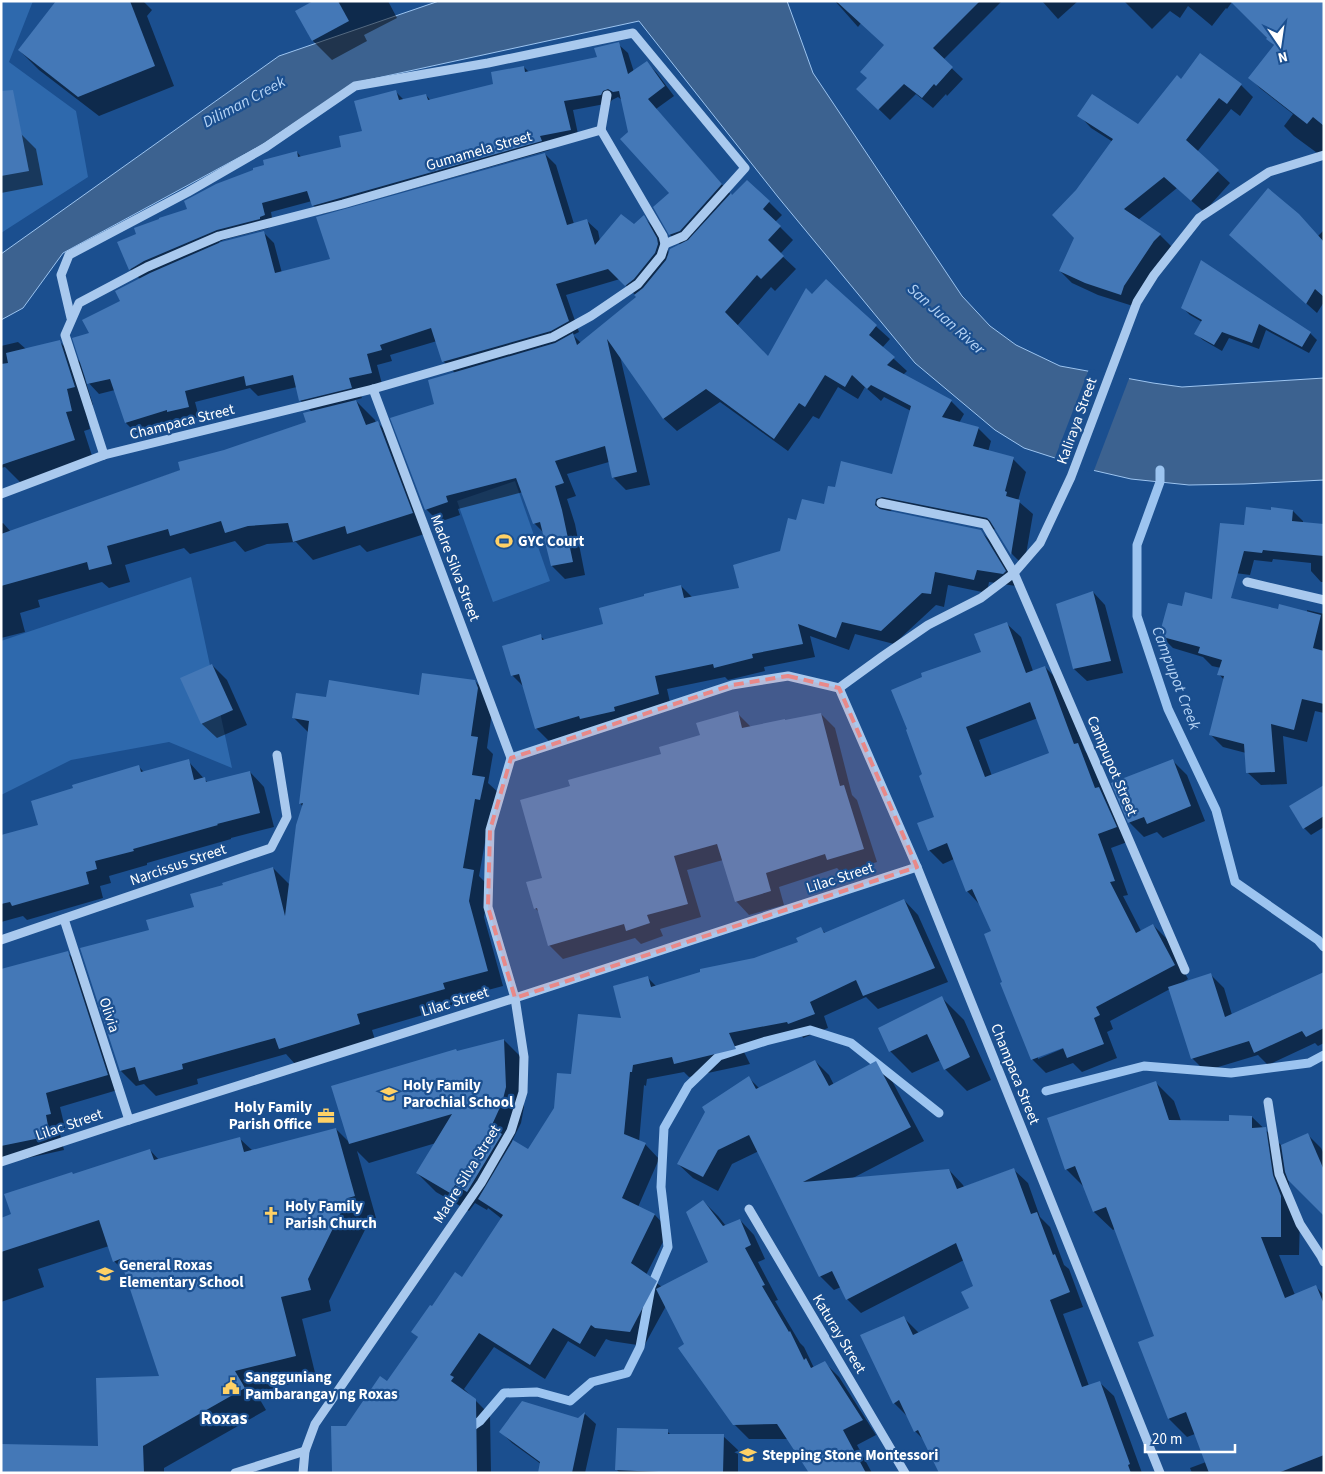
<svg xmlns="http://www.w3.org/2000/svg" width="1325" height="1474" font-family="'Source Sans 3',sans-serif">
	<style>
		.green { fill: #2e69ad }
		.water { fill: #3c6290; stroke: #9cc4f0 }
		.pier { fill: #1b4f8f }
		.shadow { fill: #0007; fill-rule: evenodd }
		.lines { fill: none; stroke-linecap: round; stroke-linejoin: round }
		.stream { stroke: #9cc4f0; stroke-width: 9 }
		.building { fill: #4478b7; fill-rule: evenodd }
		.minor { stroke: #a9c9ee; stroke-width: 9 }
		.marked { fill: #e88989; fill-opacity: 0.2; stroke: #e88989; stroke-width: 4; stroke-dasharray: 10 6; stroke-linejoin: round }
		.labels { text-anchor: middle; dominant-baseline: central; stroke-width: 4.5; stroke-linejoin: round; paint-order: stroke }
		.street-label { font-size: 15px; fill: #fff; stroke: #1b4f8f }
		.poi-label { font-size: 15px; font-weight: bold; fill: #fff; stroke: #1b4f8f; text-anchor: start }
		.water-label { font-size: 16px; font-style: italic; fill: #b5d3f5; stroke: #1b4f8f }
		.quarter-label { font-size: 18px; font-weight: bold; fill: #fff; stroke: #1b4f8f }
	</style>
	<rect width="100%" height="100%" fill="#1b4f8f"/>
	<!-- green -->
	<g class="green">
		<polygon points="1,1 33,1 9,62 76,111 88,177 1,233"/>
		<polygon points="515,481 550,581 493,602 457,501"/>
		<polygon points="191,577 232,768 169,742 71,760 1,795 1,641"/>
	</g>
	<!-- water -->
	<polygon class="water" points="439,1 787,1 813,73 962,296 990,326 1016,345 1060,366 1153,383 1182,387 1324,378 1324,480 1244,484 1189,485 1131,479 1092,470 1024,448 995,430 915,363 778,197 639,21 354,83 262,145 63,253 23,308 1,320 1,254 279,56"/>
	<!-- pier -->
	<polygon class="pier" points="1089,369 1130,376 1093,473 1054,460"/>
	<!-- shadow -->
	<g class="shadow">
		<polygon points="58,1 143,1 152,10 147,16 174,86 99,116 39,70 19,50"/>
		<polygon points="313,1 388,1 397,18 364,35 367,41 332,60 313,41 297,12"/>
		<polygon points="835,1 1002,1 943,60 963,79 947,96 946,94 933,108 916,94 890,120 858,89 868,78 886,46 861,23 858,27"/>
		<polygon points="1042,1 1078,1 1058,19"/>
		<polygon points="1124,1 1324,1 1324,158 1294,136 1284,126 1293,114 1261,89 1250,78 1275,46 1232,2 1227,9 1226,8 1212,26 1188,6 1180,18 1170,11 1152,29"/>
		<path d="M618,44L628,53L634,72L647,63L656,72L674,96L656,109L733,197L769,202L782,215L775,222L793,240L780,254L796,269L775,291L771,287L737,326L768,358L812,296L826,281L890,339L882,348L907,371L903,375L951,401L964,414L959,423L978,428L991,441L988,452L1013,459L1026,472L1018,501L1033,514L1024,566L1012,554L997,530L896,509L892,510L889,512L980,531L994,544L1016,586L989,582L987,593L948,585L944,607L936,605L894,644L855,634L849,650L810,636L815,657L764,667L765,671L728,680L725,677L667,689L671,707L549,741L536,728L525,688L512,675L540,636L546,641L605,625L681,586L693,598L740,589L781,552L797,522L825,506L836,489L893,476L911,411L884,397L881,401L865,387L858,399L838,387L819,419L813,416L788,451L720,402L677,431L663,418L620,356L650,485L626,490L613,477L609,462L567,474L576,496L567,499L575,524L585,575L565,579L552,566L544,533L534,523L523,492L458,509L460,515L439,522L426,509L436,405L455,373L444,362L437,341L390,355L392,361L377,365L382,384L358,389L362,398L355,400L375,420L376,423H378L397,442L431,532L367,552L360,545L313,560L296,542L267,544L245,552L235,541L190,554L184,548L125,565L130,582L109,588L102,582L38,600L40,607L20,613L25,632L1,638V524L3,523L11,532L181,470L224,451L308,422L312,412L300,400L297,387L258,396L250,388L195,402L199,417L179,422L177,420L137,434L126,423L115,390L99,394L85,379L93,405L85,407L90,429L84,431L93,459L21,483L5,467L1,468V346L18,342L26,349L60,342L82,364L91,334L121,302L140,279L130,269L189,210L297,152L301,157L342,148L363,132L395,91L404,100L426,95L431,101L495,85L524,67L530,73L598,58ZM618,97L623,101L630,132L670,194L655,207L670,235L681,245L669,256L668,250L654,228L644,217L634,226L600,241L598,231L587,221L574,224L556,165L545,154L332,260L282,273L274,243L263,232L220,244L219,242L226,239L269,228L268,226L273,224L271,212L312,201L313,205L322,214L550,150L549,146L579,139L573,110L610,103L612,100ZM620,279L637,297L581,343L573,335L579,332L566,295Z"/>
		<polygon points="1201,54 1241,85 1253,97 1240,116 1231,109 1197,152 1230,183 1204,212 1177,188 1138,220 1160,235 1172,247 1133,306 1098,295 1072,283 1060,271 1076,238 1077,191 1113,142 1091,128 1079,115 1138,126 1181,80"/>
		<polygon points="21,134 36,149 43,185 1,193 1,137"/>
		<polygon points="1323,231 1324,302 1317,313 1242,246 1318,236"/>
		<polygon points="1183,308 1310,333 1317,340 1309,353 1266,330 1259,349 1229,338 1222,351 1203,340 1195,333 1202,322 1190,315"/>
		<polygon points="1272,511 1293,511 1303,521 1303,524 1324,525 1324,582 1321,582 1311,571 1311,563 1273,559 1272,562 1254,560 1250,575 1228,572 1245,527"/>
		<polygon points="1093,592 1105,605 1123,673 1087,681 1074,669"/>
		<polygon points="1213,601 1279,610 1307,612 1307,610 1324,614 1324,713 1315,711 1307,742 1283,736 1287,784 1261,785 1248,773 1246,753 1223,747 1210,734 1224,680 1219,674 1221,668 1212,666 1203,657 1173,648 1160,635 1183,608"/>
		<path d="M1007,624L1021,637L1033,671L1045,667L1059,681L1085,751L1092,758L1130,841L1111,848L1128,895L1123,896L1141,931L1153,925L1167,939L1188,979L1182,983L1211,975L1224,988L1232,1015L1324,977V1043L1318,1046L1315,1043L1268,1065L1258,1055L1205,1071L1192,1058L1170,989L1110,1021L1113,1029L1107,1032L1117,1058L1082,1072L1073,1063L1046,1073L1032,1059L1004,983L992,932L980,905L967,891L954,859L943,864L929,850L936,817L924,775L982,653ZM1038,718L1051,754L992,776L979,740ZM1068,1044L1069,1046L1038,1059V1056Z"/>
		<polygon points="212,665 227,680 247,725 217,738 202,724 182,679"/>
		<polygon points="475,681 490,697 493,704 487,748 493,754 488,783 500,794 490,814 479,876 489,886 484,917 503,986 458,998 460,1004 372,1030 375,1040 295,1064 286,1054 197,1079 198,1084 156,1096 144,1084 136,1086 121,1071 82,949 150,931 195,908 224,886 273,868 290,885 303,807 300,803 309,733 294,718 327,699 421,696"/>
		<polygon points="737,713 751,727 821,714 835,728 852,795 857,800 877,862 842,873 837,868 779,887 784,905 749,915 736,901 723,860 687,870 701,917 660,929 663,936 641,944 635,938 563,959 549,945 540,913 535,908 571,786 663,755 701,736"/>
		<polygon points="188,761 208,783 250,772 264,787 274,827 231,838 231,839 147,863 147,865 109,876 111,883 100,886 103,898 27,920 23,916 1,922 1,836 39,826 139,767 145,773"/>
		<polygon points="1173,761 1187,775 1205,821 1163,838 1157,832 1144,837 1129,822"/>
		<polygon points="1324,792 1324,827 1311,835 1304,828"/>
		<polygon points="904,900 918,915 948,982 878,1009 866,997 824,1016 828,1028 803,1038 802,1036 742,1048 750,1064 689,1077 684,1072 647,1079 646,1086 644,1085 639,1142 645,1144 659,1159 638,1207 655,1215 669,1230 646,1275 662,1287 710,1262 703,1201 718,1216 726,1226 740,1220 754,1235 765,1259 758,1262 778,1300 775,1301 800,1343 804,1347 814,1368 824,1362 839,1377 876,1435 857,1445 872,1473 811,1473 788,1439 749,1439 734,1424 686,1345 666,1306 644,1346 611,1341 606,1339 595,1357 568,1341 545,1379 494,1347 464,1389 490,1415 491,1473 333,1473 347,1427 388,1383 419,1338 413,1332 432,1308 463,1279 502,1219 488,1208 487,1210 475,1203 469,1211 436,1192 417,1173 436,1143 369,1163 357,1151 376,1218 370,1220 329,1301 331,1311 302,1319 316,1377 256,1393 266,1410 164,1468 164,1473 1,1473 99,1447 161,1378 125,1272 114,1261 109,1246 38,1269 44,1287 1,1302 1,1219 12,1215 74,1175 150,1150 159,1160 239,1138 253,1151 336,1129 350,1143 457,1052 504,1040 523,1059 524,1107 521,1123 512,1141 528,1151 555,1108 572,1076 623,1020 648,978 657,987 755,960 800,943 821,929 826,934"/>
		<polygon points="67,952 82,967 121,1089 60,1107 65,1128 59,1130 64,1150 1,1164 1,970"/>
		<polygon points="941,997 964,1020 991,1080 967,1091 945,1069 941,1060 912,1073 890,1051"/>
		<polygon points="815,1061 829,1075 834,1085 876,1062 890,1077 924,1141 851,1179 949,1170 963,1185 964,1187 1013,1169 1028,1183 1040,1217 1050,1227 1064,1265 1069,1269 1083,1307 1063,1314 1089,1386 1099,1382 1114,1396 1142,1473 941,1473 925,1441 915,1431 909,1418 894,1403 904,1318 919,1333 970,1309 975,1287 964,1260 861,1313 847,1299 841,1287 834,1290 820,1276 759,1151 732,1164 718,1191 693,1178 678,1164 749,1078 760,1089"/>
		<polygon points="1155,1082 1174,1101 1181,1121 1230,1122 1252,1117 1282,1146 1307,1134 1321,1148 1324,1154 1324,1214 1288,1178 1291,1195 1300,1216 1299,1255 1279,1255 1295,1295 1316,1287 1324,1295 1324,1473 1192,1473 1190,1468 1206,1462 1195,1434 1187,1437 1169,1419 1155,1337 1115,1229 1113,1230 1094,1212 1085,1188 1066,1169"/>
		<polygon points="585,1414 596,1424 585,1473 539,1473 541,1464 512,1443 501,1432 578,1419"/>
		<polygon points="667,1431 671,1435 723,1436 738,1450 738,1473 620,1473 617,1470"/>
	</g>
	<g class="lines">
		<!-- stream -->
		<g class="stream">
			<polyline points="1160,470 1160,482 1137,545 1137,616 1168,709 1216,810 1235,882 1318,940 1324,947"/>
			<polyline points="1046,1091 1144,1066 1231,1073 1309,1063 1324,1055"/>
			<polyline points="467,1430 480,1421 504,1393 537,1392 570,1401 592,1382 627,1373 640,1347 651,1287 668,1247 661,1187 664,1128 688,1086 719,1056 766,1041 810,1030 851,1043 939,1113"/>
		</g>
	</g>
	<!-- building -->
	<g class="building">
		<polygon points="56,1 130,1 155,66 78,97 18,50"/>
		<polygon points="313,1 338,1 349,21 312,41 295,11"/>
		<polygon points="836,1 980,1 933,48 953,67 936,86 934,84 922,98 904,84 878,110 856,89 867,78 860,72 884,45"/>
		<polygon points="1230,1 1324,1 1324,126 1313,117 1307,124 1248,78 1274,45 1266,39 1267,38"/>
		<polygon points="619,42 628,74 647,61 665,86 648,99 722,184 680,231 669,235 653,207 669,193 620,139 628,132 619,91 613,92 608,89 603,91 601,95 564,101 571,130 540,136 542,141 312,206 307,191 262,203 265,215 260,217 260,219 217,230 144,261 129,270 117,242 136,234 134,228 159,219 159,218 187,209 184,201 216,184 253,170 253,168 264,165 263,160 297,151 298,157 341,147 339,136 362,131 354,101 396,90 399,100 426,94 428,100 493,84 491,72 524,66 525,72 597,57 594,48"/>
		<polygon points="1200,53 1242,84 1227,104 1219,98 1186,140 1219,170 1191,201 1164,177 1124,209 1161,234 1154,241 1124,286 1121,295 1085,283 1059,271 1074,238 1052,215 1076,190 1113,139 1077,116 1092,94 1138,124 1177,75 1181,79"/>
		<polygon points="13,90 29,171 1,176 1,91"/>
		<polygon points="545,153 567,225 587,219 595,245 621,214 634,224 644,215 657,238 658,244 655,253 634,279 625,286 608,269 556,284 569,321 551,331 442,362 431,328 380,345 382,350 367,354 372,373 349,378 352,388 299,401 293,375 246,386 244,376 185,391 189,407 167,412 167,410 125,423 110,379 87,384 72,338 89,333 82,320 120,301 115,291 150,273 221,242 264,231 275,273 330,259 316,217"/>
		<polygon points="747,180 770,201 763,209 781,226 768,240 784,256 761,279 757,275 725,312 768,356 806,288 812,294 826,279 877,325 869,335 895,357 887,365 952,400 942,417 979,427 973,446 1014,457 1005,491 1007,492 1006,496 1020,500 1011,555 990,521 987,518 882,497 876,499 875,505 880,509 981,530 1006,571 1003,574 977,570 974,580 935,572 931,594 922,593 881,631 842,622 836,638 798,624 803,644 752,654 753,658 714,668 713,664 655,676 659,694 614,707 615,711 580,719 579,716 535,729 519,674 511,676 502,646 541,634 542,640 603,624 599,608 644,596 644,594 681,585 684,598 739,588 733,565 780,551 788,518 796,520 802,499 824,504 828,486 835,487 841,461 892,474 911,406 871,385 867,389 852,375 845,387 825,375 805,407 799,403 774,439 706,389 663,419 607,339 637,472 612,478 605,446 555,461 564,483 555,486 562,510 573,562 551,566 540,522 533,524 516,478 446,496 448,502 425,510 390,418 434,404 428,380 555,343 573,333 577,345 636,297 634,295 643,288 666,260 670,249 688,240 731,193 732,195"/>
		<polygon points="1268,188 1299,214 1324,242 1324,297 1315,289 1306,304 1229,235"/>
		<polygon points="1201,260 1311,332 1302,347 1259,324 1252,343 1222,332 1214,345 1194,334 1202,320 1181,308"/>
		<polygon points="60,340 75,387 67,389 72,411 66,412 75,440 1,465 1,364 8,363 6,353"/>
		<polygon points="356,400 366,425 378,421 413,513 347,534 345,526 293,542 288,523 248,526 225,533 221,521 170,536 168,529 107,546 112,564 89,570 87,562 1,586 1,534 180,470 178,462 224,450 306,422 303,413"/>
		<polygon points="1246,507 1271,510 1271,507 1293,510 1292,521 1324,524 1324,556 1263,550 1262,553 1244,551 1231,598 1278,609 1279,604 1321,615 1313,648 1324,651 1324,704 1302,699 1294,730 1271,724 1275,772 1246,773 1244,744 1209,735 1224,676 1217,675 1222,660 1198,653 1200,647 1159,636 1168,603 1182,606 1185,592 1212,599 1220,523 1244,525"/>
		<polygon points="1093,591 1111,661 1073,669 1056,604"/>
		<path d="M1007,622L1026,673L1045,666L1074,744L1078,743L1095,788L1099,787L1117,827L1098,834L1115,881L1110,882L1136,933L1153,924L1175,965L1096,1007L1100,1015L1094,1018L1104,1044L1067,1058L1063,1048L1031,1060L1000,983L1002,982L984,934L991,931L972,889L966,892L947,843L928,851L917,823L934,817L919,776L922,774L906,730L907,729L891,690L922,677L921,673L981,652L974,634ZM1030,702L1049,753L985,777L966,727Z"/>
		<polygon points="212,664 233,710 201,724 180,678"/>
		<polygon points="422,673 475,680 478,688 471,736 478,737 472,775 485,777 480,800 475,799 463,868 474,870 469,901 488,971 443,983 445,989 357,1014 360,1024 279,1049 275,1038 182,1064 183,1069 139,1081 135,1067 120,1071 80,948 149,930 146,920 194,907 190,894 223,885 222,883 273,867 285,916 296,825 303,803 299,804 309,721 292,718 296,693 326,697 329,680 419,695"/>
		<polygon points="738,711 742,728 785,719 785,720 821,713 840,786 844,785 864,849 827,860 825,854 766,873 771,891 735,902 717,844 674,856 688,904 647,915 650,923 626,931 624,924 548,946 537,908 534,909 526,882 542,878 520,800 570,786 568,780 661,754 659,747 700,735 696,723"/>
		<polygon points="189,759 194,780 205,777 206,782 250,771 260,813 217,824 218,825 133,849 134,851 95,861 97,869 86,872 89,884 12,906 10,902 1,904 1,835 38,825 31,801 73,788 72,785 139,765 141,772"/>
		<polygon points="1173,759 1191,806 1147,824 1144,817 1128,823 1111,783"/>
		<polygon points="1324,785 1324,816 1303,829 1289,806"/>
		<polygon points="904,899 935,968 863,996 856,980 810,1002 815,1014 788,1024 787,1022 729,1033 736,1049 674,1064 672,1057 633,1065 632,1072 630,1072 624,1134 646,1143 622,1198 655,1214 631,1263 657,1281 630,1332 595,1328 591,1325 580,1344 553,1328 530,1365 479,1333 450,1375 454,1377 451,1381 476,1399 477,1473 332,1473 331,1426 346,1426 380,1376 387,1381 418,1337 411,1332 430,1305 432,1306 455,1272 462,1277 503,1215 478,1199 513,1140 528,1149 554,1108 557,1073 571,1074 578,1014 621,1018 613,986 648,976 651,987 700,972 700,969 754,958 798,942 796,938 821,927 824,933"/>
		<polygon points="68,951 108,1075 46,1093 51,1114 46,1115 50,1136 1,1146 1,969"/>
		<polygon points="1324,972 1324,1028 1306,1037 1302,1031 1254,1053 1249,1041 1191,1059 1168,987 1211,973 1225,1017"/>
		<polygon points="942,996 970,1057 944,1070 927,1034 889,1052 878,1028"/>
		<polygon points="504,1039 506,1087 502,1103 491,1127 502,1134 467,1192 455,1185 450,1193 416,1173 452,1114 349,1144 331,1086 456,1049 457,1051"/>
		<polygon points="815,1060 829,1086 876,1061 911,1127 803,1182 949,1169 957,1189 1014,1168 1031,1214 1037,1212 1053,1255 1055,1254 1070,1292 1050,1300 1082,1387 1100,1381 1130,1464 1128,1465 1131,1473 939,1473 918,1430 914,1432 899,1400 893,1404 860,1335 904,1316 913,1335 969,1308 961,1292 973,1286 956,1243 846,1300 832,1271 819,1277 749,1135 718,1150 703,1177 677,1164 705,1112 702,1107 749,1076 756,1089"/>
		<polygon points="1156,1081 1169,1120 1229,1121 1229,1115 1252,1116 1252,1128 1266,1127 1273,1175 1281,1196 1281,1237 1261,1237 1285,1298 1316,1285 1324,1304 1324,1455 1278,1473 1209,1473 1186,1412 1168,1419 1138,1342 1154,1336 1106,1207 1093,1212 1075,1166 1065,1170 1047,1118"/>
		<polygon points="336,1128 355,1196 348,1198 308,1279 311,1290 281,1297 296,1356 235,1371 245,1388 143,1446 144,1473 1,1473 1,1444 98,1446 96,1378 159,1376 120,1259 113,1262 99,1220 1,1252 1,1218 11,1214 4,1194 72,1172 73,1174 150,1149 154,1160 240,1137 244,1152"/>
		<polygon points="1308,1133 1324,1170 1324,1216 1288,1180 1285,1172 1281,1145"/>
		<polygon points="703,1200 723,1226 740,1219 751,1245 745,1248 765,1285 762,1286 789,1332 790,1331 804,1360 806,1358 811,1368 825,1361 863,1420 843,1430 866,1473 809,1473 777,1424 733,1425 678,1348 684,1344 656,1289 708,1262 686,1212"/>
		<polygon points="522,1401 578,1418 585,1412 572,1473 538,1473 540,1462 499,1432"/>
		<polygon points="617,1428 668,1429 668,1434 724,1434 723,1473 680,1473 615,1470"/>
	</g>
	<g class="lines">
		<!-- minor -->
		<g class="minor">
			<polyline points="601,130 607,95"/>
			<polyline points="71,318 61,275 69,255 188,192 266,147 355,86 488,63 633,33 745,168 684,236 665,244"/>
			<polyline points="104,455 65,335 79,303 147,267 219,236 343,204 601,130"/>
			<polyline points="1,494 104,455 373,389 553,337 591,316 638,284 661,256 665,244 663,236 601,130"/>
			<polyline points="881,503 985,524 1014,573 1185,970"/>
			<polyline points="1247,582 1324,600"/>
			<polyline points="839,688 917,867 1160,1473"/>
			<polyline points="839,688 883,656 928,625 981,598 1014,573 1040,543 1071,477 1137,302 1154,275 1199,218 1269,172 1324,155"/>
			<polyline points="511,758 732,685 788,676 839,688"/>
			<polyline points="64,919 129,1120"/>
			<polyline points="1,940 271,848 287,817 277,755"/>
			<polyline points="1268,1102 1279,1174 1300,1224 1321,1256 1324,1262"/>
			<polyline points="1,1162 129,1120 515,998 917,867"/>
			<polyline points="749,1209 905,1473"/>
			<polyline points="235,1473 305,1451"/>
			<polyline points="303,1473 305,1451 315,1424 481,1183 511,1131 523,1092 524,1057 515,998 488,907 490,830 511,758 373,389"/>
		</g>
	</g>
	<!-- marked area -->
	<path class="marked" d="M788,676L839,688L917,867L515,998L488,907L490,830L511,758L732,685Z"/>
	<!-- icons -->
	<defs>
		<g id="stadium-bare" transform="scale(1.35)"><path d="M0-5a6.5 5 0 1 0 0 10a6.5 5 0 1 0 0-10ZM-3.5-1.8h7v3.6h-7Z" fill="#ffd166" stroke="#1b4f8f" stroke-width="2.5" paint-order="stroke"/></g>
		<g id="school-bare" transform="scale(1.35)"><path d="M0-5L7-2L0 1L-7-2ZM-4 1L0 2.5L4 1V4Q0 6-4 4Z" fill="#ffd166" stroke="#1b4f8f" stroke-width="2.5" paint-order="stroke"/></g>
		<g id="office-bare" transform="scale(1.35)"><path d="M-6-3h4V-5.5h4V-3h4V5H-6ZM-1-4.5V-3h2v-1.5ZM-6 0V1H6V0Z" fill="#ffd166" stroke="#1b4f8f" stroke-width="2.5" paint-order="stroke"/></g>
		<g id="church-bare" transform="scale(1.35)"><path d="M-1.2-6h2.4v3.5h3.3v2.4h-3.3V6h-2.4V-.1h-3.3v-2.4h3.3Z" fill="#ffd166" stroke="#1b4f8f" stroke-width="2.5" paint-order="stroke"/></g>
		<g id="civic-bare" transform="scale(1.35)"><path d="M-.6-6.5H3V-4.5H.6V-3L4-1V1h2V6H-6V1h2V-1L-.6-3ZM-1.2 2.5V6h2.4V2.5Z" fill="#ffd166" stroke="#1b4f8f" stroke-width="2.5" paint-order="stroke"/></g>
	</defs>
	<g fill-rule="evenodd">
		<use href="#stadium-bare" x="504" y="541"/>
		<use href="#school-bare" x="389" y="1094"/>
		<use href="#office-bare" x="326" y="1116"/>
		<use href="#church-bare" x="271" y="1215"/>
		<use href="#school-bare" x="105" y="1274"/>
		<use href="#civic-bare" x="231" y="1386"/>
		<use href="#school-bare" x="748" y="1455"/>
	</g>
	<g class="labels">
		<!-- street labels -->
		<g class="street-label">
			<text transform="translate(479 151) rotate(-16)">Gumamela Street</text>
			<text transform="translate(1077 421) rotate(-70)">Kaliraya Street</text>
			<text transform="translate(182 422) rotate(-14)">Champaca Street</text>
			<text transform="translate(455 568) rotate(69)">Madre Silva Street</text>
			<text transform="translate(1112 766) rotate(67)">Campupot Street</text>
			<text transform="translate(178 865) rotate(-19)">Narcissus Street</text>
			<text transform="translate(840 878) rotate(-18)">Lilac Street</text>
			<text transform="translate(455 1002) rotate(-17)">Lilac Street</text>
			<text transform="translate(109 1015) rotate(72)">Olivia</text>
			<text transform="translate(1015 1074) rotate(68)">Champaca Street</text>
			<text transform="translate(69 1125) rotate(-19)">Lilac Street</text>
			<text transform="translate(467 1174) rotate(-58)">Madre Silva Street</text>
			<text transform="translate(839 1334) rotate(59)">Katuray Street</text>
		</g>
		<!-- poi labels -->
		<g class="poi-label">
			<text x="518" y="541">GYC Court</text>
			<text x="403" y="1085">Holy Family<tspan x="403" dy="17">Parochial School</tspan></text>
			<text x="312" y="1107" text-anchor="end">Holy Family<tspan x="312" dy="17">Parish Office</tspan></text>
			<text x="285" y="1206">Holy Family<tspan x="285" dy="17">Parish Church</tspan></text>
			<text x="119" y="1265">General Roxas<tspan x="119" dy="17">Elementary School</tspan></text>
			<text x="245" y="1377">Sangguniang<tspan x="245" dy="17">Pambarangay ng Roxas</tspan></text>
			<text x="762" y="1455">Stepping Stone Montessori</text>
		</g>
		<!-- water labels -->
		<g class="water-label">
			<text transform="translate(244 102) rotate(-28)">Diliman Creek</text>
			<text transform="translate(946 319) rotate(42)">San Juan River</text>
			<text transform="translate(1176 678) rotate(69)">Campupot Creek</text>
		</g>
		<!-- quarter labels -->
		<g class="quarter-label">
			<text x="224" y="1418">Roxas</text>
		</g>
	</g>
	<!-- border -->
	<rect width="1325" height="1474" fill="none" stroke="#ffffff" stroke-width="5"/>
	<!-- north arrow -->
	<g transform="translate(1280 45) rotate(167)" stroke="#1b4f8f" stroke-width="4" paint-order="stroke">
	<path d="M0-4L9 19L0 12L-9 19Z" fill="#ffffff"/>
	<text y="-8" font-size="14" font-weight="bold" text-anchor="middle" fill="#ffffff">N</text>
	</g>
	<!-- scale -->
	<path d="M1145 1444v8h90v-8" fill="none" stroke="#ffffff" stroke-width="2.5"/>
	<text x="1152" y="1444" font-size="15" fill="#ffffff" stroke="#1b4f8f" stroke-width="4" paint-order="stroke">20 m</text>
</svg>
